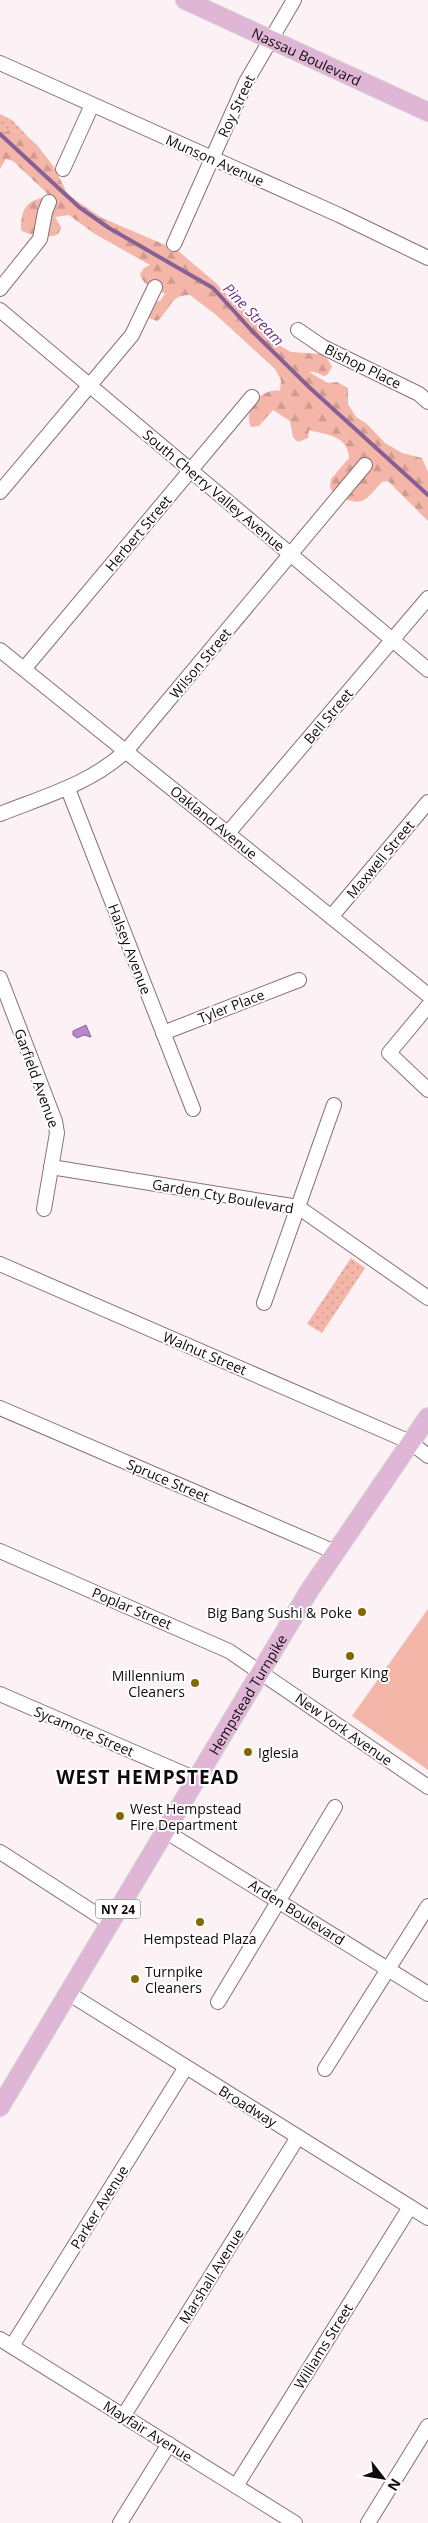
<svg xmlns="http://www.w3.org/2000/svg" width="428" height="2523" font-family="'Open Sans',sans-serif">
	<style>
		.grass { fill: url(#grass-dots) }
		.forest { fill: url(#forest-firs) }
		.pitch { fill: #f3b6a8 }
		.water { fill: #ba86d0; stroke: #886096 }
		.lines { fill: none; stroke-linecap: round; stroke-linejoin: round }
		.stream { stroke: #886096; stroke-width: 4 }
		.minor-casing { stroke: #897079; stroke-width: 16 }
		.major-casing { stroke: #d4d3d3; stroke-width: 20 }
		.minor { stroke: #fff; stroke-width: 14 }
		.major { stroke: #e0b6d7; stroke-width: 18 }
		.poi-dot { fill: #846903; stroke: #fff; stroke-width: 2 }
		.labels { text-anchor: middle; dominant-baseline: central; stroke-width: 4; stroke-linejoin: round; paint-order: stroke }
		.shield { fill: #fff; stroke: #595356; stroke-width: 1 }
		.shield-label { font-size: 12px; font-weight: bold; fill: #12090d }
		.street-label { font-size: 14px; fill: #12090d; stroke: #fff }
		.poi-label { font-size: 14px; fill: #12090d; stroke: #fff; text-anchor: start }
		.water-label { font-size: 15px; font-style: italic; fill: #74348c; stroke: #fff }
		.district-label { font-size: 19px; font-weight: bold; letter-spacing: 1px; fill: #12090d; stroke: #fff }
	</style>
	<defs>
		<pattern id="grass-dots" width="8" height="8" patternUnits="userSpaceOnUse" patternTransform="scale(1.25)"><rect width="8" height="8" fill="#f3b6a8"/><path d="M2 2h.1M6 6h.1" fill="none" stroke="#cf9b8f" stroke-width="1.8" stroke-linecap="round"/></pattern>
		<pattern id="forest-firs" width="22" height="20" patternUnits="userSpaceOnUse" patternTransform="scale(1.25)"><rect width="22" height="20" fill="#f3b6a8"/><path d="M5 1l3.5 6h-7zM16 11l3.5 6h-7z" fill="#cf9b8f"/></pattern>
	</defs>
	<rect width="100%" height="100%" fill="#fcf1f4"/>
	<!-- grass -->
	<g class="grass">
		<polygon points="0,114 12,120 29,138 10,129 0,135"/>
		<polygon points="351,1258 365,1268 322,1333 307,1324"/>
	</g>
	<!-- forest -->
	<path class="forest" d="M10,129L29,138L37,145L54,167L67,193L77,201L102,218L177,250L216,283L233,301L255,317L277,344L291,352L321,354L327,358L332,367L327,375L324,376L314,372H309L328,383L337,382L348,388V404L356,417L367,424L385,443L402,453L422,458L428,472V521L388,481L382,482C367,498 364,508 340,497C335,494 331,492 330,486L331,479L349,458C348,435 326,435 309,430L308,438L298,442L293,437L290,421L273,410L259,426L251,427C242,409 263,387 280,391L281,380L275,369L215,314L190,295C170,294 170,311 157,321L149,318L148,316L154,302L160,301L165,294C155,286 144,288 140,274L144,268L150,265L95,234L69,215L55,217L61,227C60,229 60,232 58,234C52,239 27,235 21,230C21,206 28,200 50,196L13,161L6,159L0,169V135Z"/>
	<!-- pitch -->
	<polygon class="pitch" points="428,1609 428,1770 352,1716"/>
	<!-- water -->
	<polygon class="water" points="86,1025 91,1037 84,1035 77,1038 73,1035 73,1031"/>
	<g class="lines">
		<!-- stream -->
		<polyline class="stream" points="0,134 79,207 109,228 213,288 253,332 310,388 428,495"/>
		<!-- minor casing -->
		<g class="minor-casing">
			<g id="minor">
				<polyline points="0,63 339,215 428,258"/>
				<polyline points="63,169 92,105"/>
				<polyline points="174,244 246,82 294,0"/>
				<polyline points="0,289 40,239 45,212 49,202"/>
				<polyline points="0,310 428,670"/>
				<polyline points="298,330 323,347 419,394 428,402"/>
				<polyline points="0,492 132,335 155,287"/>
				<polyline points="0,650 428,995"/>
				<polyline points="24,669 252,397"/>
				<polyline points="68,789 193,1109"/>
				<path d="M0,814C45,796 90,784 126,751L365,465"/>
				<polyline points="228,833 428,598"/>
				<polyline points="331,917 428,802"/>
				<polyline points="0,978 55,1121 57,1133 44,1209"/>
				<polyline points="428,1006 389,1053 428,1090"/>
				<polyline points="163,1033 299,980"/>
				<polyline points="51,1167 298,1207 428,1298"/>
				<polyline points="0,1264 410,1442 428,1456"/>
				<polyline points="264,1303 334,1105"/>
				<polyline points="0,1408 335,1552"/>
				<polyline points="0,1551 229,1651 428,1787"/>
				<polyline points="0,1694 196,1779"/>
				<polyline points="165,1831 428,1994"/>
				<polyline points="0,1852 110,1923"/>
				<polyline points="68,1993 428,2218"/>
				<polyline points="218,2002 335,1807"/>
				<polyline points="325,2069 428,1906"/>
				<polyline points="0,2339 295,2523"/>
				<polyline points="12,2346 186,2067"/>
				<polyline points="124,2415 298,2137"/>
				<polyline points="236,2486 410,2207"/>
				<polyline points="120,2523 169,2444"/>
				<polyline points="368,2523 428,2426"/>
			</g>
		</g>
		<!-- major casing -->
		<g class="major-casing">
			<g id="major">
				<path id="s1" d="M185,0L428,112"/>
				<path id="s2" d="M0,2107L309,1591L428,1417"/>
			</g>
		</g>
		<!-- minor -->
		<use href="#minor" class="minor"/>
		<!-- major -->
		<use href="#major" class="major"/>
	</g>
	<!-- markers -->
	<g class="poi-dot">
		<circle cx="362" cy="1612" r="5"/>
		<circle cx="350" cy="1656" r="5"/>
		<circle cx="195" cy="1683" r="5"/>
		<circle cx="248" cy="1752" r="5"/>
		<circle cx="120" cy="1816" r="5"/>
		<circle cx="200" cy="1922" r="5"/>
		<circle cx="135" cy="1979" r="5"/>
	</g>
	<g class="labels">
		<!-- shield labels -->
		<rect class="shield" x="95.5" y="1899.5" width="45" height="19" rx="4"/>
		<g class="shield-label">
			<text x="118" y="1909">NY 24</text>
		</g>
		<!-- street labels -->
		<g class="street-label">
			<text stroke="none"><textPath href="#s1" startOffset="134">Nassau Boulevard</textPath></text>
			<text transform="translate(236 106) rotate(-65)">Roy Street</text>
			<text transform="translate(215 160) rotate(24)">Munson Avenue</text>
			<text transform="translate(363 366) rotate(26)">Bishop Place</text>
			<text transform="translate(214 490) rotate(40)">South Cherry Valley Avenue</text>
			<text transform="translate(138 533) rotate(-50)">Herbert Street</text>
			<text transform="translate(200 663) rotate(-50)">Wilson Street</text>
			<text transform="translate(328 716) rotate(-50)">Bell Street</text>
			<text transform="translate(214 822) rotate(39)">Oakland Avenue</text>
			<text transform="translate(380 859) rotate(-50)">Maxwell Street</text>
			<text transform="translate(130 949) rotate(69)">Halsey Avenue</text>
			<text transform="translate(231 1006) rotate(-21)">Tyler Place</text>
			<text transform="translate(37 1078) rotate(70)">Garfield Avenue</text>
			<text transform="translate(223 1196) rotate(10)">Garden Cty Boulevard</text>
			<text transform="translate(205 1353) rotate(23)">Walnut Street</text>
			<text transform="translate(168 1480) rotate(23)">Spruce Street</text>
			<text transform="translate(132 1608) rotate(23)">Poplar Street</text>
			<text stroke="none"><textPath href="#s2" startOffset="481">Hempstead Turnpike</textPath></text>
			<text transform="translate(344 1729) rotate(35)">New York Avenue</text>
			<text transform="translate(84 1731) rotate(23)">Sycamore Street</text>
			<text transform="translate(297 1912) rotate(32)">Arden Boulevard</text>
			<text transform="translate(248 2106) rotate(32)">Broadway</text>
			<text transform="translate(99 2207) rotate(-58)">Parker Avenue</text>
			<text transform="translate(211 2276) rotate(-58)">Marshall Avenue</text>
			<text transform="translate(323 2346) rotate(-58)">Williams Street</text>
			<text transform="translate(148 2431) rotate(32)">Mayfair Avenue</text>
		</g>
		<!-- poi labels -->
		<g class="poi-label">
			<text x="352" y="1612" text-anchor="end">Big Bang Sushi &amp; Poke</text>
			<text x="350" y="1672" text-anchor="middle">Burger King</text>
			<text x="185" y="1675" text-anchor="end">Millennium<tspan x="185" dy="16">Cleaners</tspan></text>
			<text x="258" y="1752">Iglesia</text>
			<text x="130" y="1808">West Hempstead<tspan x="130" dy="16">Fire Department</tspan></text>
			<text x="200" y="1938" text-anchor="middle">Hempstead Plaza</text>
			<text x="145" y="1971">Turnpike<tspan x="145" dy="16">Cleaners</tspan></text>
		</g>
		<!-- water labels -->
		<g class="water-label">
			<text transform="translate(254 314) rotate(46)">Pine Stream</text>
		</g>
		<!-- district labels -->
		<g class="district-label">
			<text x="148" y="1777">WEST HEMPSTEAD</text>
		</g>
	</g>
	<!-- north arrow -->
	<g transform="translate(383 2478) rotate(121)" stroke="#ffffff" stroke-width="4" paint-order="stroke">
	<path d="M0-4L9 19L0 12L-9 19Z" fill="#12090d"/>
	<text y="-8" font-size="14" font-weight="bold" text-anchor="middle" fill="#12090d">N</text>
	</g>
</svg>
